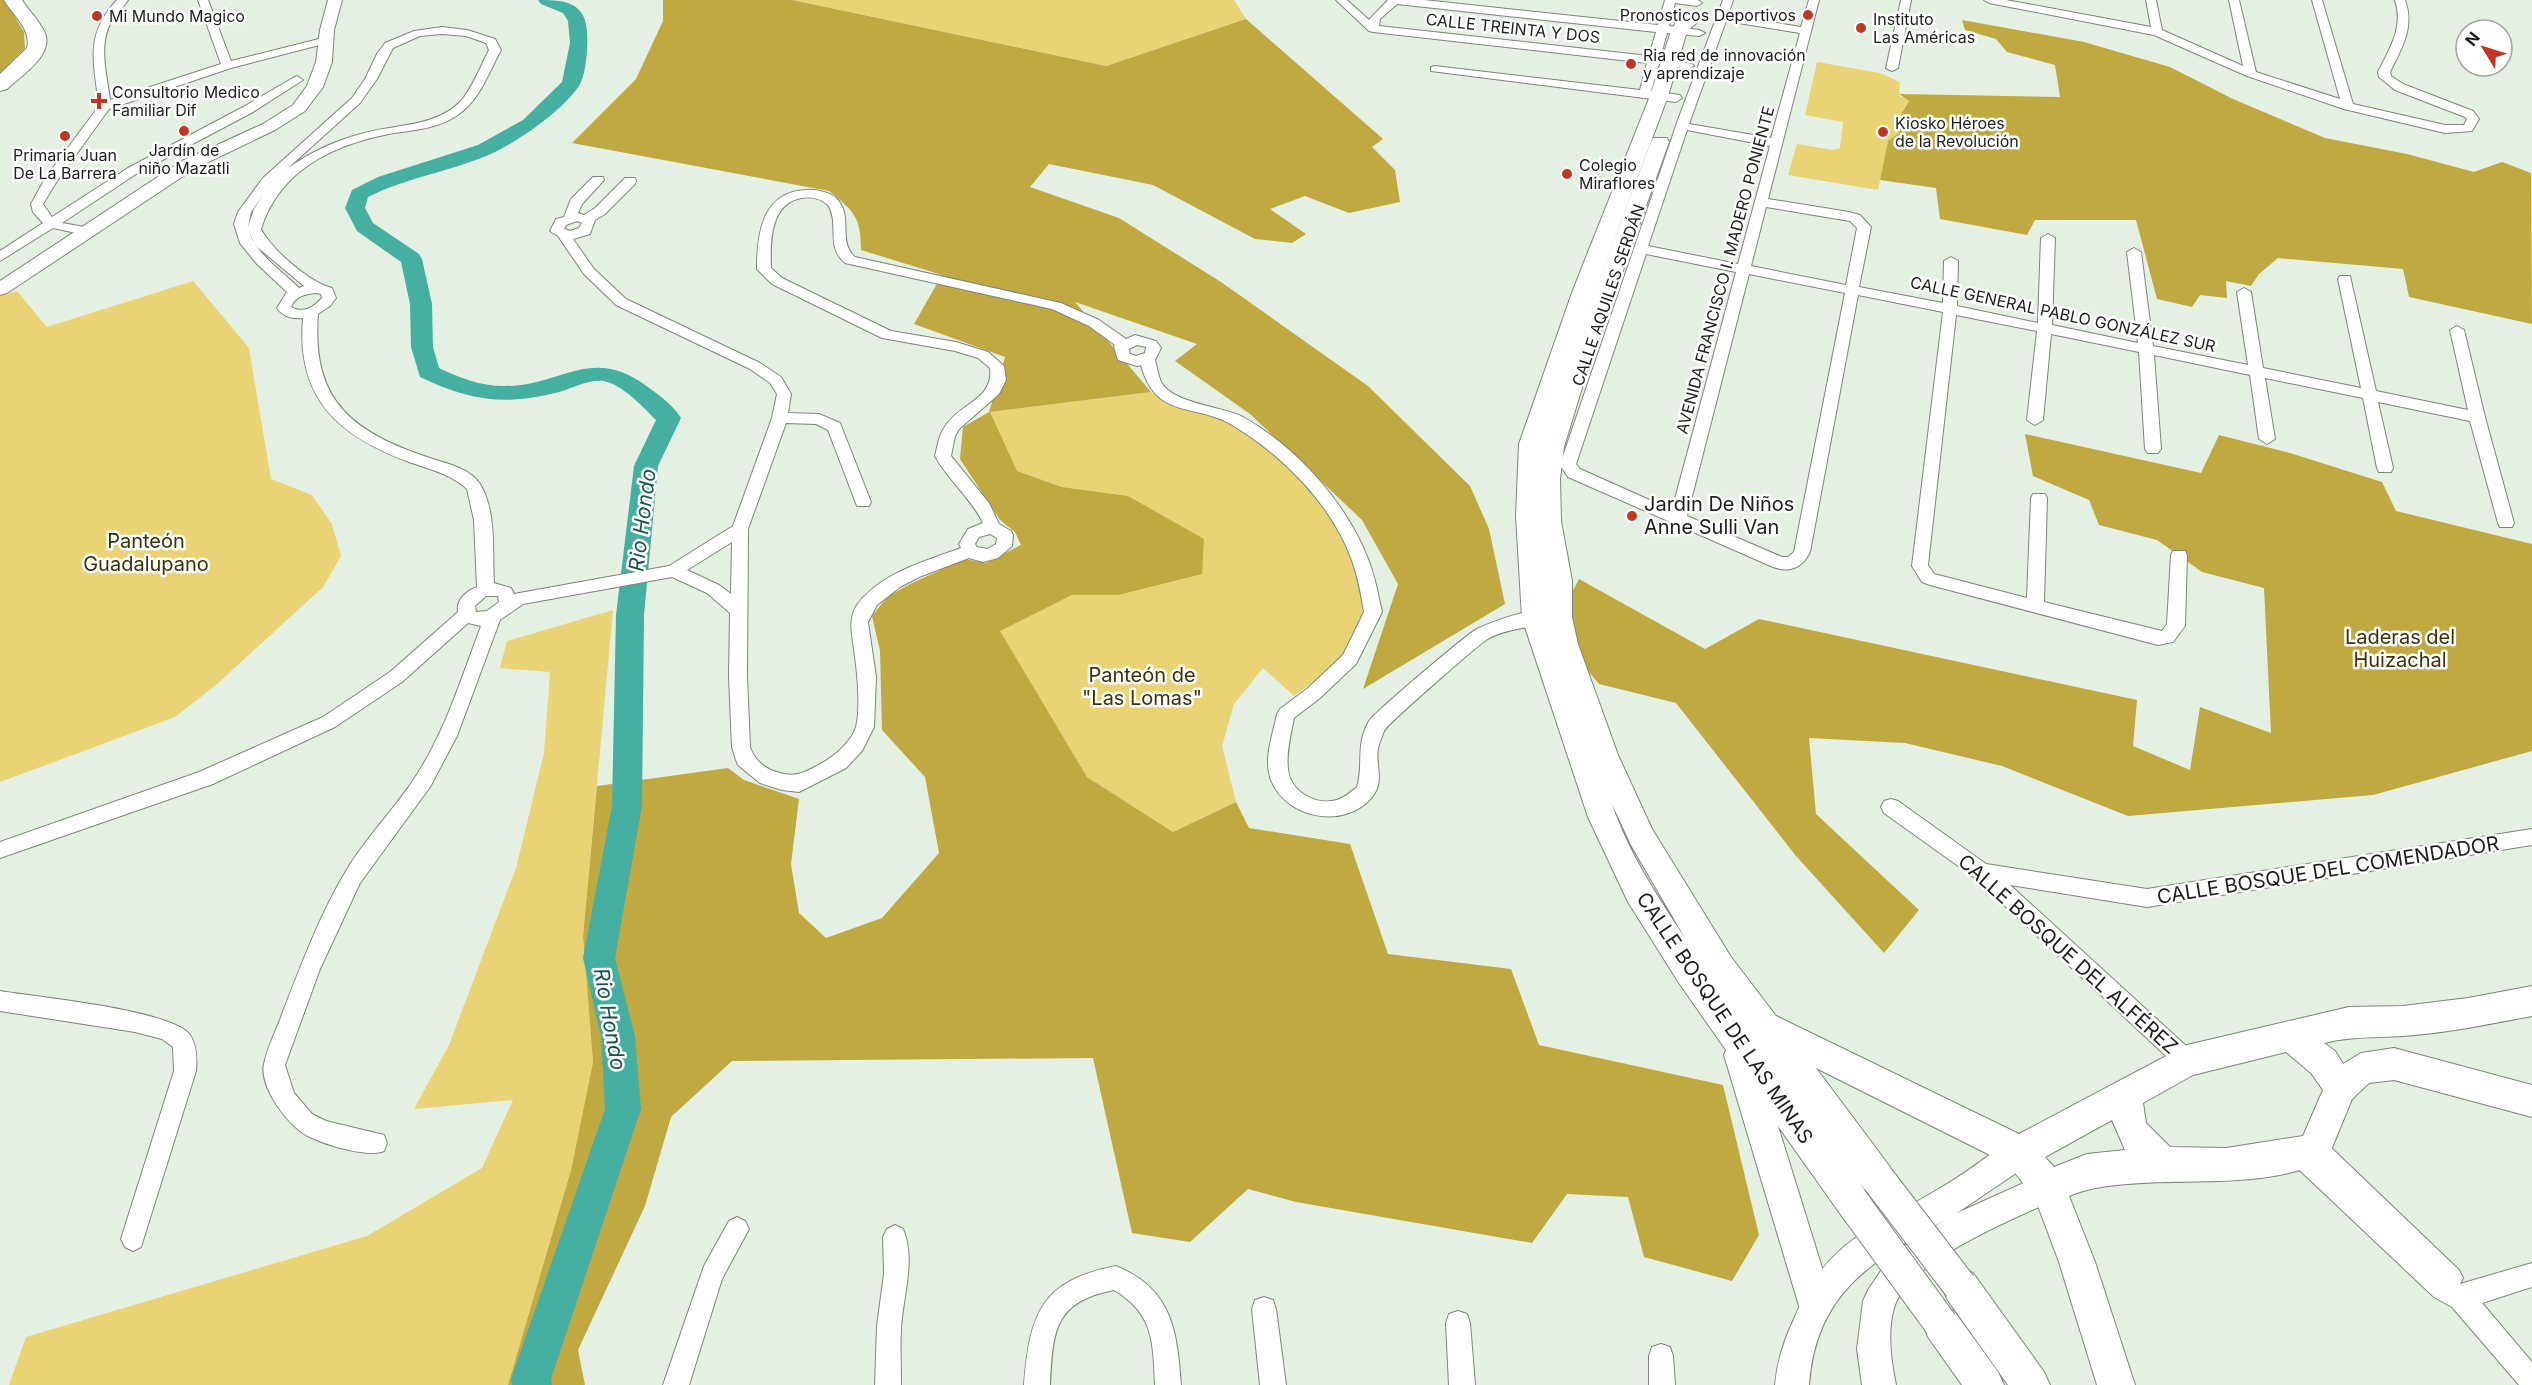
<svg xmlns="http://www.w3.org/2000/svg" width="2532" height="1385" font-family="Inter,sans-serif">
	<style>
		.green { fill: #ead374 }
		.forest { fill: #c1a942 }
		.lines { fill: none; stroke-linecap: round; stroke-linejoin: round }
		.river { fill: #45afa1; fill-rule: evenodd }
		.minor-casing { stroke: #7c8679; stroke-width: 2 }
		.tertiary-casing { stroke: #7c8679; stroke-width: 2 }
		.secondary-casing { stroke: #7c8679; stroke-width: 2 }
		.primary-casing { stroke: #7c8679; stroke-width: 2 }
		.minor { fill: #fff; fill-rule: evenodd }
		.tertiary { fill: #fff; fill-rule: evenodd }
		.secondary { fill: #fff; fill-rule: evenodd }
		.primary { fill: #fff; fill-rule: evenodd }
		.secondary-bridge-casing { stroke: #7c8679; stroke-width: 35; stroke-linecap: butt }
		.secondary-bridge { stroke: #fff; stroke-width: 33 }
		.poi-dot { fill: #c13523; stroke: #fff; stroke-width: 2 }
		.labels { text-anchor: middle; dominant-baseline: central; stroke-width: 5; stroke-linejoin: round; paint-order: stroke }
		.far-poi-label { font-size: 16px; fill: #1b1f1a; stroke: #fff; text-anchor: start }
		.far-street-label { font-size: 16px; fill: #1b1f1a; stroke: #fff }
		.poi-label { font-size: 20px; fill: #1b1f1a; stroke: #fff; text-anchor: start }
		.park-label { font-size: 20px; fill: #3c3205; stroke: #fff }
		.street-label { font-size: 20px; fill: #1b1f1a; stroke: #fff }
		.water-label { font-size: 21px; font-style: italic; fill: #17534b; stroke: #fff }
	</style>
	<rect width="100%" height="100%" fill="#e4f0e1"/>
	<!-- green -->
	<g class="green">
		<polygon points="792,0 1234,0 1246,19 1106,66"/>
		<polygon points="1817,62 1880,73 1900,82 1899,96 1909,100 1899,118 1899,133 1888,141 1878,190 1788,175 1797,144 1833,150 1840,148 1843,122 1805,115"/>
		<polygon points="193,281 249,348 271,479 312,495 332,524 341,556 323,587 216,685 175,717 0,782 0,296 17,291 47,327"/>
		<polygon points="1151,392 1175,406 1233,422 1281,460 1327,508 1352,557 1366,611 1344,659 1294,696 1263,668 1234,704 1222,746 1236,802 1173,832 1087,777 999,630 1072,595 1118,595 1128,496 1062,487 1012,469 989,412"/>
		<polygon points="613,610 583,936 593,1062 571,1170 508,1385 9,1385 26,1337 367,1236 482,1168 513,1100 414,1109 449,1045 516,868 544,753 550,672 500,668 507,641"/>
	</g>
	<!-- forest -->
	<g class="forest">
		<polygon points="0,0 5,0 24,32 25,48 0,73"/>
		<path d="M663,0H792L1106,66L1246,19L1383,139L1372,147L1395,170L1400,202L1349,213L1305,196L1270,209L1306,234L1292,243L1255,239L1153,185L1049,164L1030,187L1119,218L1221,282L1368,386L1470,486L1489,529L1505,604L1363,689L1398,584L1362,520L1250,414L1175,361L1197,344L1075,302L1151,392L990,412L1017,471L1062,487L1128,496L1204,539L1202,574L1118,595H1072L1000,631L1087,777L1173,832L1236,802L1249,828L1350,844L1388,954L1511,969L1539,1045L1723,1085L1759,1235L1732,1281L1644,1257L1628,1197L1567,1194L1532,1243L1296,1202L1248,1189L1190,1242L1132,1233L1093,1058L732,1061L671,1117L645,1206L578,1350L585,1385H508L571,1170L593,1062L583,936L597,786L728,768L744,780L799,799L791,864L799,913L826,938L882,918L939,853L925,777L882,730L880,651L872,616L887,597L910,584L964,559L986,563L1021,545L1015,532L1000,520L960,459L963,427L989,412L1005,357L914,324L942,275L861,250C861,217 854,211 829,191L572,143L636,79L663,21Z"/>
		<polygon points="1962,20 2084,42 2170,67 2233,99 2325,138 2407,154 2474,172 2502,162 2531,173 2532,324 2409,297 2403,269 2278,258 2259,274 2251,286 2226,281 2227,298 2200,295 2192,307 2157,299 2136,220 2035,220 2027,235 1940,219 1936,188 1880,180 1888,141 1899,133 1900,116 1909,101 1899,94 2060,97 2055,65 2007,52 1996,39 1965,30"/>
		<polygon points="2025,434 2201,473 2219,435 2290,453 2382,482 2396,511 2532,544 2532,751 2373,795 2128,816 2002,766 1905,743 1809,738 1816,814 1919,910 1884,953 1796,856 1676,703 1599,684 1565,644 1559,617 1579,579 1705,649 1759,619 2137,700 2133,746 2190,770 2200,707 2271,733 2264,588 2202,572 2157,540 2099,525 2089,500 2033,476"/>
	</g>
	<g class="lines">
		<!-- river -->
		<path class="river" d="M538,0C558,0 581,0 586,24C589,38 587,74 579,86C562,111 520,140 493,153C453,171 408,177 368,197L365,208L373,223L419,254L422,259L432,304L433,347L439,368C460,378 480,386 504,386C563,386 591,344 648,387C660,396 673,405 681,418L658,466L644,615L642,806L615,958L635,1036L641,1109L551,1379L552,1385H512L511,1379L605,1109L601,1036L583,958L612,806L616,615L634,466L656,420C643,407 623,385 604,381C589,379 573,388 559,392C505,406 470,401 420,377L411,347L410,304L401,262L357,231L345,208L352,190L378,177L478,145L523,120L562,82L570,43L568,21L563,13L541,4Z"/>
		<!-- minor casing -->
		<g class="minor-casing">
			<g id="minor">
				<path d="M117,0H128C123,8 116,14 111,22C98,46 107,75 110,100L221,64L198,0H208L231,61L327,37L333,40L331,42L231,68L109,109L57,181L43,204L52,217L128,168L245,106L293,78L297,76L303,80L253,112L136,174L62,223L90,228L92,231L90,234L85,235L53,228L0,261V251L43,223L33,212L31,204L46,177L99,106C94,63 84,35 117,0Z"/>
				<path d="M1336,0H1347L1369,20L1388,0H1424L1658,25L1665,0H1698L1702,3L1697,6L1675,3L1669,26L1699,30L1705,33L1699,36L1667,33L1660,58L1692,64L1694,66L1688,69L1659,64L1651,91L1680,95L1682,98L1676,102L1431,71V67L1435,66L1640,90L1647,63L1373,32L1369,31ZM1397,4L1656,32L1649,56L1379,26L1380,19Z"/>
				<path d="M1723,0H1733L1728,15L1801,27L1809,0H1819L1768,199L1849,212L1860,215L1871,227L1859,287L1943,303L1944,261L1951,257L1958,261L1957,306L2038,323L2041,238L2048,234L2055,238L2052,325L2138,343L2127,252L2134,248L2141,252L2153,346L2248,365L2237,292L2244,288L2251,292L2263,368L2361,388L2338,279L2340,276H2350L2376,391L2468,410L2450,330L2457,326L2464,330L2485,417L2514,523L2512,527H2500L2498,523L2470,421L2378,402L2393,468L2391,472H2379L2377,468L2363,398L2265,378L2275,439L2267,444L2259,439L2250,375L2154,355L2161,449L2158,453H2148L2145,449L2139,352L2051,334L2043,420L2035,425L2027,420L2037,331L1956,315L1928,565L1934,574L2027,598L2031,498L2033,494H2045L2047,498L2044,602L2162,631L2167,624L2171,555L2173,551H2185L2187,555L2185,626L2173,642L2158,645L1930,585L1922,582L1912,566L1943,312L1858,295L1810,552C1802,568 1790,573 1773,567L1568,477L1560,465L1679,117ZM1726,21L1800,33L1771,138L1689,124ZM1687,130L1770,146L1738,264L1648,246ZM1766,207L1850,221L1857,228L1846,285L1751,266ZM1646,254L1736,272L1672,510L1580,469L1576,464ZM1749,274L1845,293L1794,552L1788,557H1782L1687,516Z"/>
				<polygon points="1901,0 1911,0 1898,68 1892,71 1886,68"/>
				<path d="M1984,0H2006L2151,27L2146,0H2156L2162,30L2243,66L2229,0H2239L2256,72L2340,99L2312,0H2322L2353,104L2445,125H2464L2467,119L2465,117L2395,90L2379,77L2378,72C2390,48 2404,27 2395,0H2405C2415,27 2402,48 2390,72L2391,76L2403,84L2473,111L2479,119L2472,131L2445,133L2344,109L2247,76L2154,35L1989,3Z"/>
				<path d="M442,27L467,30L495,39L501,50C489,72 480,99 459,114C439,129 413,130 389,134C332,145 279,171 261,229C271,249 310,283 332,288L336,298L330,306L318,314C311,404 355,433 433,459C449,464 470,469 480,484C497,511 492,553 494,583L511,588L514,594L669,566L733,526L772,418L777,394L770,383L750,369L616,305L584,274L558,236L550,231L556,219L564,217L571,199L593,177H603L604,180L582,204L578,213L584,215L595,208L625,178H635L636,181L635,184L605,214L595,220L590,234L573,239L594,269L626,299L760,363L781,377L791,394L788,413L819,414L840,423L871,502L869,506H857L828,430L816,424L786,423L748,529L747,677L750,747C754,760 766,770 780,773C797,778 807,771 822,763C835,756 851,742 856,727C861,707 857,670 854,649C852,634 848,619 857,605C880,573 926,561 961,548L959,544L968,529L983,523C971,498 948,480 935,456C938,444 939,434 946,425C961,403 994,399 990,368L978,358L955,351L882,338L772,284L757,269C757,234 762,192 806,190C816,189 829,192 836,198C854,215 837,242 855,257L1061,303L1099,320L1126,339L1135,335L1156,341L1161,348L1155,360C1157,367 1158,375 1161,382C1173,404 1222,406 1243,417C1296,447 1346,502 1368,559C1375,576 1378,594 1382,612L1356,664L1320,698L1294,718C1291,734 1286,752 1288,769C1290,791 1315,806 1337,800C1344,798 1351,792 1357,787C1364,763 1355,746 1369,721C1374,713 1467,634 1477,629C1495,621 1533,606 1552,612L1555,617L1552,622C1531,628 1506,628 1486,640C1475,648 1387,724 1384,731C1382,737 1379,743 1378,749C1375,764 1385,782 1372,797C1344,831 1283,818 1270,777C1264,757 1273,734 1277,714L1280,709L1308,688L1343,655L1364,612C1361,594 1358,576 1351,558C1331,504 1283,456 1234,426C1196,402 1156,421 1141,365L1137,366L1118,360L1114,347L1115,345L1089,326L1052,309L845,263C825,246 840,224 828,205C821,199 812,196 802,198C770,203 770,242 771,268L782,278L891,331L956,342L988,352L1004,366L1006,380L999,394L959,429L955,436L951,456L989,503L999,524L1011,531L1013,535L1012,546L998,558L983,562L969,558L919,577L900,587L877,605L868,622L876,677L874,727L862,751L846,768L799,792L782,790L760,783L738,765L736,760L732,747L729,677L730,613L707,593L672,577L523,604L500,620L457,736L430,787L360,883L320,969L285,1065L294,1093L312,1114L326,1121L384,1135L387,1143L384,1151C368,1158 326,1145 310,1137C289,1128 259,1087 264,1064C267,1048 276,1031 281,1017C299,970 320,914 346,871C366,837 395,809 416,776C446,730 462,676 481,626L468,623L402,682L335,727L213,784L0,858V842L199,772L323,717L390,672L458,612C456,600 466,591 477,587L474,520L467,489C451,474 429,469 409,462C339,436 296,399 303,318C293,319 283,317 277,308L287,292L257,264L240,243L234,224L238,212L263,178L352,98L365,79L377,54L385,43L414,31ZM442,34L466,36L486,43L489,50C480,67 473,87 460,102C434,128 393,124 361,134C334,141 309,153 287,169L360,103L377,79L393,48L420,36ZM263,195L254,209L248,227L251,212ZM577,221L582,223L579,228L570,231L564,229L566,225ZM249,232L256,246L304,286L299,288C281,270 258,256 249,232ZM316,293L321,294L322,298C314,307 303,314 291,307C295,296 306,294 316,293ZM1137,345L1146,347L1145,353L1136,356L1130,354L1129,349ZM990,534L997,538L996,544L987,549L977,547L975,544L979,537ZM732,542L731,594L719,585L687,570ZM486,596H498L499,602L487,611L476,612L475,606Z"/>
				<polygon points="1891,799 1898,801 1986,864 2147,889 2532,829 2532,845 2147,907 2010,885 2195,1054 2198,1061 2195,1068 2187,1071 2179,1068 1975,878 1884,813 1881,807 1884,801"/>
				<path d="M0,991C35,997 173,1010 190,1035C197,1046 197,1059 196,1071L141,1247L133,1251L125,1247L121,1239L174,1071L173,1047L162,1039L135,1032L0,1011Z"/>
				<polygon points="2315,1137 2323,1140 2459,1270 2463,1278 2460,1284 2532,1263 2532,1287 2482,1303 2532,1362 2532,1385 2519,1385 2452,1307 2434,1297 2292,1163 2289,1155 2292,1147 2300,1144 2305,1146 2307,1140"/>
				<polygon points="737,1217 745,1221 749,1229 722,1279 689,1385 663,1385 704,1266 729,1221"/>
				<path d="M895,1225L903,1229C916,1259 903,1296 901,1328C900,1347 901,1366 901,1385H875L877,1326L884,1274L883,1237L887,1229Z"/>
				<path d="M1116,1266C1172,1289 1177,1330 1181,1385H1155C1153,1342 1154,1314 1114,1290C1053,1302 1053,1332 1050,1385H1024C1030,1314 1040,1281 1116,1266Z"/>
				<polygon points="1264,1297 1273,1300 1276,1309 1286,1385 1260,1385 1252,1309 1255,1300"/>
				<polygon points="1458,1311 1467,1314 1470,1323 1475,1385 1449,1385 1446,1323 1449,1314"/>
				<polygon points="1661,1344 1670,1347 1673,1356 1675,1385 1649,1385 1649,1356 1652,1347"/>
			</g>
		</g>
		<!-- tertiary casing -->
		<g class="tertiary-casing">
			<g id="tertiary">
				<polygon points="328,0 342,0 334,30 332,62 323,87 305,111 275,130 194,169 7,293 0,295 0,281 182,161 263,124 293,105 307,86 316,62 320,30"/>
				<path d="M2020,1137L2031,1141L2035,1152L2031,1163L1957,1213L2048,1172L2059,1176L2063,1187L2059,1198C2016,1218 1908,1260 1894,1308C1887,1333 1891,1360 1896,1385H1862L1857,1349L1863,1301L1868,1290L1893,1253L1945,1220C1872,1261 1816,1292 1809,1385H1775C1777,1362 1784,1340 1794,1319C1826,1241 1870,1230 1937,1190C1962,1176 1985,1158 2009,1141Z"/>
			</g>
		</g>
		<!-- secondary casing -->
		<g class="secondary-casing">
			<g id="secondary">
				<path d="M1691,16L1699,21L1687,31L1668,96L1580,331L1651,142L1653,138H1667L1669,142L1588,368L1564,447L1560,479L1561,521L1572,581V617L1578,644L1618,755L1652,829L1731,957L1776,1016L2019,1134L2187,1045L2349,1007L2403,1006L2468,998L2532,986V1016C2489,1024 2446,1033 2403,1036C2376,1038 2351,1036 2324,1043L2335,1051L2343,1064L2361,1053L2394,1048L2532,1085V1117L2394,1080L2369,1083L2352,1099L2327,1160C2265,1189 2194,1178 2127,1184C2106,1186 2088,1188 2069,1196L2095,1262L2135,1385H2097L2059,1262L2035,1198L2008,1164L1816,1068L1890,1167L1895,1179L1890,1191L1878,1196L1866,1191L1859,1182L1870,1198L1875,1210L1870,1222L1858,1227L1846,1222L1778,1126L1833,1303L1828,1316L1815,1321L1802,1316L1724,1055L1726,1050L1679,983L1628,902L1588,817L1522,618L1516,516L1519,444L1573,290L1650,96L1671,31L1676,22ZM1612,804L1631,845L1685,938C1657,896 1628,852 1612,804ZM2286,1052L2311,1073L2323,1090L2303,1136L2226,1148L2170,1147L2146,1123L2143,1103L2193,1075ZM2112,1120L2125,1150L2087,1154L2054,1167L2045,1157Z"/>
				<polygon points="1960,1268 1973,1273 2044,1372 2050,1385 2008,1385 1947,1299 1942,1286 1947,1273"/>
				<polygon points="1941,1306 1954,1311 1998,1372 2004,1385 1962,1385 1928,1337 1923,1324 1928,1311"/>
			</g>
		</g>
		<!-- primary casing -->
		<g class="primary-casing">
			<path id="primary" d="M4,0H22C29,11 38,19 44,31C56,54 22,75 7,89L0,91V74L27,48C32,30 13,15 4,0Z"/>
		</g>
		<!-- minor -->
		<use href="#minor" class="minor"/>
		<!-- tertiary -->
		<use href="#tertiary" class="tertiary"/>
		<!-- secondary -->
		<use href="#secondary" class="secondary"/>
		<!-- primary -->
		<use href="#primary" class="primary"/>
		<!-- secondary-bridge casing -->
		<g class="secondary-bridge-casing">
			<g id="secondary-bridge">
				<polyline points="1878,1179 1960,1286"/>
				<polyline points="1858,1210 1941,1324"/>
			</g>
		</g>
		<!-- secondary-bridge -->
		<use href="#secondary-bridge" class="secondary-bridge"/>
	</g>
	<!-- markers -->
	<g class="poi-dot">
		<circle cx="1808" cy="15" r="6"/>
		<circle cx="97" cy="16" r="6"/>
		<circle cx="1861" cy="28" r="6"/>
		<circle cx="1631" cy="64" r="6"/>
		<path d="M96 92h6v6h6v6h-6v6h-6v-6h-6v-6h6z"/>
		<circle cx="184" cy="131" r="6"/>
		<circle cx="1883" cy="132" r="6"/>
		<circle cx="65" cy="136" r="6"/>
		<circle cx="1567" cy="174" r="6"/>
		<circle cx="1632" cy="516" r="6"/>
	</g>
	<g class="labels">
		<!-- far-poi labels -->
		<g class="far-poi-label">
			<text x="1796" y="15" text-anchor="end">Pronosticos Deportivos</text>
			<text x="109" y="16">Mi Mundo Magico</text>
			<text x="1873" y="19">Instituto<tspan x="1873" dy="18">Las Américas</tspan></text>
			<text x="1643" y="55">Ria red de innovación<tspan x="1643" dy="18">y aprendizaje</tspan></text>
			<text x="112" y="92">Consultorio Medico<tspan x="112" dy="18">Familiar Dif</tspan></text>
			<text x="1895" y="123">Kiosko Héroes<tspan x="1895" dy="18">de la Revolución</tspan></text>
			<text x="184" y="150" text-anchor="middle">Jardín de<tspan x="184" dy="18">niño Mazatli</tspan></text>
			<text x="65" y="155" text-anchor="middle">Primaria Juan<tspan x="65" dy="18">De La Barrera</tspan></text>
			<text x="1579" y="165">Colegio<tspan x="1579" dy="18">Miraflores</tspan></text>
		</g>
		<!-- far-street labels -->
		<g class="far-street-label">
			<text transform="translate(1513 28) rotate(6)">CALLE TREINTA Y DOS</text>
			<text transform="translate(1725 270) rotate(-75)">AVENIDA FRANCISCO I. MADERO PONIENTE</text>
			<text transform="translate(1608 295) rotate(-71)">CALLE AQUILES SERDÁN</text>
			<text transform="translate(2063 314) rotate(12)">CALLE GENERAL PABLO GONZÁLEZ SUR</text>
		</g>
		<!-- poi labels -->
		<g class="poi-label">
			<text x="1644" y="504">Jardin De Niños<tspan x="1644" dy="23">Anne Sulli Van</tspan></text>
		</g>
		<!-- park labels -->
		<g class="park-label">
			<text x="146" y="541">Panteón<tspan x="146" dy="23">Guadalupano</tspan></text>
			<text x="2400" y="637">Laderas del<tspan x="2400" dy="23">Huizachal</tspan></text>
			<text x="1142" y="675">Panteón de<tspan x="1142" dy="23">"Las Lomas"</tspan></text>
		</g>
		<!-- street labels -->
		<g class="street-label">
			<text transform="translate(2328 870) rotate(-9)">CALLE BOSQUE DEL COMENDADOR</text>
			<text transform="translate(2068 954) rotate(42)">CALLE BOSQUE DEL ALFÉREZ</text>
			<text transform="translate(1725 1018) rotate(56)">CALLE BOSQUE DE LAS MINAS</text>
		</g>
		<!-- water labels -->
		<g class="water-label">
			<text transform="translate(642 520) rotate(-83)">Rio Hondo</text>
			<text transform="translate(610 1019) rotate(80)">Rio Hondo</text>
		</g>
	</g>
	<!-- north arrow -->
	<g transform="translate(2484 48) rotate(308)"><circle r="28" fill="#ffffff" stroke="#a4a5a3" stroke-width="1.5"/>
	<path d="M0-4.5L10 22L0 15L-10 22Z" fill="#c13523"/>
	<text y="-9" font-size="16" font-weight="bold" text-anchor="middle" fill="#1b1f1a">N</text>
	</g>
</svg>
